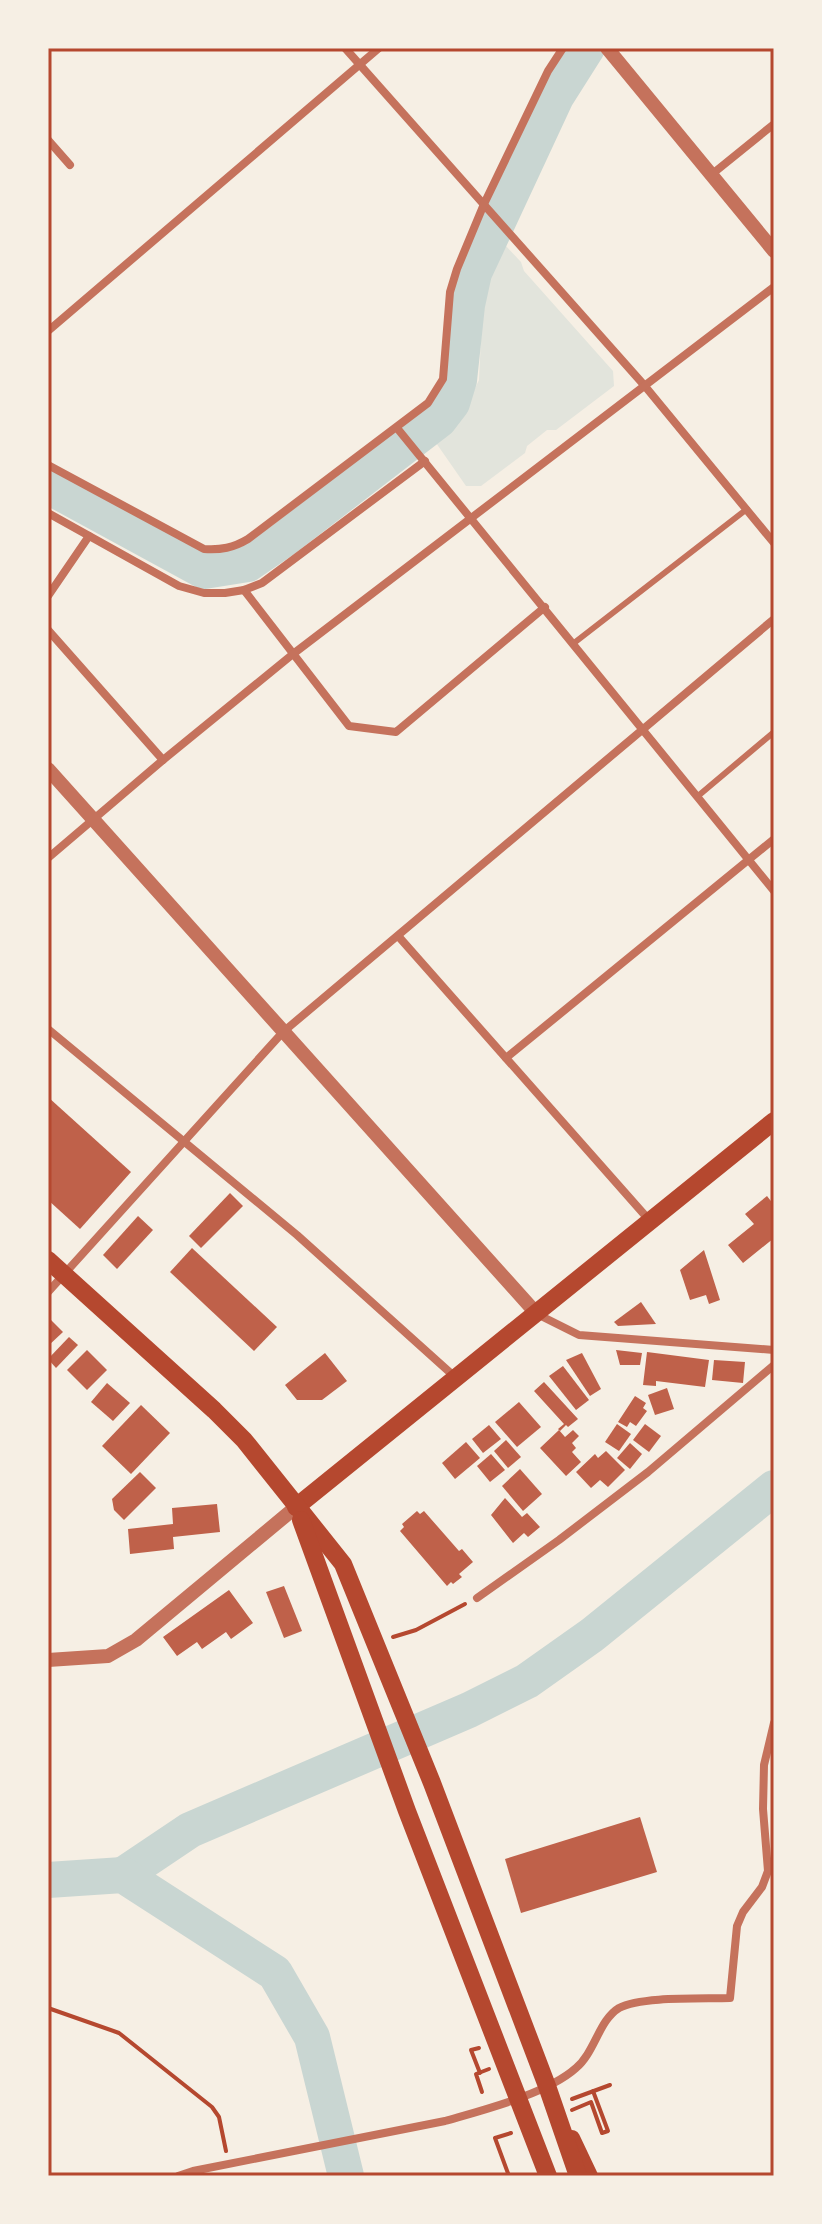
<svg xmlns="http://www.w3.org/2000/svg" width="822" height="2224" font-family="'Noto Serif',serif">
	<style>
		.green { fill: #e2e4dc }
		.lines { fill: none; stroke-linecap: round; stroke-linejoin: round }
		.river { stroke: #c9d6d2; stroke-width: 36 }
		.building { fill: #bf614a }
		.path { stroke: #b5482f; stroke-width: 4 }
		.service { stroke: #c5725c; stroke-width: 6 }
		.minor { stroke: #c5725c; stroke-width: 8 }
		.tertiary { stroke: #c5725c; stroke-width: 14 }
		.secondary { stroke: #b5482f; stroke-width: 16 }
		.primary { stroke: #b5482f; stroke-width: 18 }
		.trunk { stroke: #b5482f; stroke-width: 18 }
		.neatline { fill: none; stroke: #b5482f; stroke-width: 3 }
	</style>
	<rect width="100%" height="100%" fill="#f6efe4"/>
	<!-- green -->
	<polygon class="green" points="505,245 521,262 524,271 613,371 614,386 556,430 547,430 527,446 525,453 481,486 466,486 434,440 462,415 479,380 483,296"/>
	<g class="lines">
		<!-- river -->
		<g class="river">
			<polyline points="48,486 204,571 248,564 283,540 439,420 452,403 459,380 467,305 474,273 556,97 587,48"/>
			<polyline points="123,1875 190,1830 469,1710 527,1681 592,1635 774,1488"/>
			<polyline points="48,1880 123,1875 275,1973 312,2037 346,2176"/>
		</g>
	</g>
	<!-- building -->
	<g class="building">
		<polygon points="48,1097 131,1172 80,1229 48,1200"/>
		<polygon points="230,1193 243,1206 201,1248 189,1236"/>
		<polygon points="767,1196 774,1205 774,1238 743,1263 728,1245 754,1224 745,1214"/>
		<polygon points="138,1216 153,1230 117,1269 103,1255"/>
		<polygon points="192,1248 277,1327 254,1351 170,1272"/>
		<polygon points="704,1250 720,1300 709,1304 706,1295 690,1300 680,1270"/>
		<polygon points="641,1302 656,1324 618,1326 614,1322"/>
		<polygon points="48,1317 63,1332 48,1346"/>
		<polygon points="69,1337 78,1345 56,1368 48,1359"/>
		<polygon points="87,1350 107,1370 87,1390 67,1370"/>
		<polygon points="616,1350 642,1353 640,1365 620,1365"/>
		<polygon points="647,1352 709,1360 705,1387 656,1381 656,1386 643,1385"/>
		<polygon points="325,1353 347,1381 322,1400 297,1400 285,1385"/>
		<polygon points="582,1353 601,1389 590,1396 566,1360"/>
		<polygon points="714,1360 745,1362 743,1383 712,1380"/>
		<polygon points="563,1366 589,1400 576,1410 549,1376"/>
		<polygon points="544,1382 578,1419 568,1427 566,1425 560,1431 558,1429 564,1424 534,1391"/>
		<polygon points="107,1383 130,1403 113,1421 91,1402"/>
		<polygon points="667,1388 674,1409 655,1415 648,1395"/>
		<polygon points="635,1396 646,1403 643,1408 647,1411 636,1426 630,1422 627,1427 618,1422"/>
		<polygon points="519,1402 541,1427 517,1447 495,1422"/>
		<polygon points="141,1405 170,1433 131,1474 102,1446"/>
		<polygon points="617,1424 631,1434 619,1451 605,1442"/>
		<polygon points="645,1424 661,1436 649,1452 633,1440"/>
		<polygon points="489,1425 501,1439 483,1453 472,1439"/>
		<polygon points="559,1430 565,1437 573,1430 579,1436 572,1443 576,1448 572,1452 581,1462 566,1476 540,1448"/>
		<polygon points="506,1440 521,1457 508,1468 494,1451"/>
		<polygon points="466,1442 480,1458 455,1479 442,1463"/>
		<polygon points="630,1443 642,1454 630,1469 617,1458"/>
		<polygon points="606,1451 625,1470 608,1487 600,1480 591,1488 576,1472 595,1454 598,1458"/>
		<polygon points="491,1454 505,1470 490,1482 477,1466"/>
		<polygon points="520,1469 542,1494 523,1511 502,1486"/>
		<polygon points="140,1472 156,1488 124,1520 114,1510 112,1499"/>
		<polygon points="505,1498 522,1517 527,1513 540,1527 528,1537 524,1533 513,1543 491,1515"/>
		<polygon points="217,1504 220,1532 173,1537 174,1549 130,1554 128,1529 173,1524 172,1508"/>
		<polygon points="417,1511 420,1514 424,1511 459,1551 462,1549 473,1562 459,1574 462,1577 453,1584 451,1582 447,1586 400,1531 404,1527 402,1524"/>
		<polygon points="284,1586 302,1631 284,1638 266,1592"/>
		<polygon points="229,1590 253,1623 231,1639 226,1632 202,1649 197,1642 177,1656 163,1637"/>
		<polygon points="640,1817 657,1872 521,1913 505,1859"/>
	</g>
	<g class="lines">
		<!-- path -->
		<g class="path">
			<polyline points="393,1637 416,1630 465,1604"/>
			<polyline points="48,2008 119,2033 212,2107 219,2117 226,2151"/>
			<polyline points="479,2048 471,2050 480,2073"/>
			<polyline points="482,2092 476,2074 489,2069"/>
			<polyline points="572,2099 610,2085"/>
			<polyline points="572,2110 591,2102 602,2133 608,2131 593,2091"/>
			<polyline points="509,2176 495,2138 511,2133"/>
		</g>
		<!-- service -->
		<g class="service">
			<polyline points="574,643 747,509"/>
			<polyline points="698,796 774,732"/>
		</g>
		<!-- minor -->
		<g class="minor">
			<polyline points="345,48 644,385 774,543"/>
			<polyline points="48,140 70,165"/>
			<polyline points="711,175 774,124"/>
			<polyline points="48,331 379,48"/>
			<polyline points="397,428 774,891"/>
			<path d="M48,465L204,549C221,550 233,548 248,539L428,403L443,379L450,292L457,269L484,204L548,71L563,48"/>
			<polyline points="48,513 179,586 204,593 225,593 244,590 262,583 425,461"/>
			<polyline points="244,590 349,726 396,732 545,607"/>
			<polyline points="48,596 89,536"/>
			<polyline points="48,630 163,760"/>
			<polyline points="48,858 163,760 293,654 774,287"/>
			<polyline points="399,937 650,1221"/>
			<polyline points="48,1029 297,1235 455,1377"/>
			<polyline points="506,1058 774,839"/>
			<polyline points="48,1292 283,1032 774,619"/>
			<polyline points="537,1314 579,1335 774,1350"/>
			<polyline points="477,1598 559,1540 648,1472 774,1365"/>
			<path d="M178,2176L193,2171L445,2121C483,2110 547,2094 576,2068C595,2052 599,2020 619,2008C641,1996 703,1999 730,1998L737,1926L743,1912L762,1887L768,1871L763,1809L764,1765L774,1723"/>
		</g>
		<!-- tertiary -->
		<g class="tertiary">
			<polyline points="607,48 774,251"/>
			<polyline points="48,769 536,1313"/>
			<polyline points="48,1660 108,1656 136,1640 296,1507"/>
		</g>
		<!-- secondary -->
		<polyline class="secondary" points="572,2138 590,2176"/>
		<!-- primary -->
		<polyline class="primary" points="296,1507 774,1121"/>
		<!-- trunk -->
		<g class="trunk">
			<polyline points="48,1260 214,1410 244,1440 343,1564 432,1783 547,2086 578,2176"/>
			<polyline points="301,1520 407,1811 548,2176"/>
		</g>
	</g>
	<!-- border -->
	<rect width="822" height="2224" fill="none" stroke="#f6efe4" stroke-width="100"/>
	<rect x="50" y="50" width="722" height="2124" class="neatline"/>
</svg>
